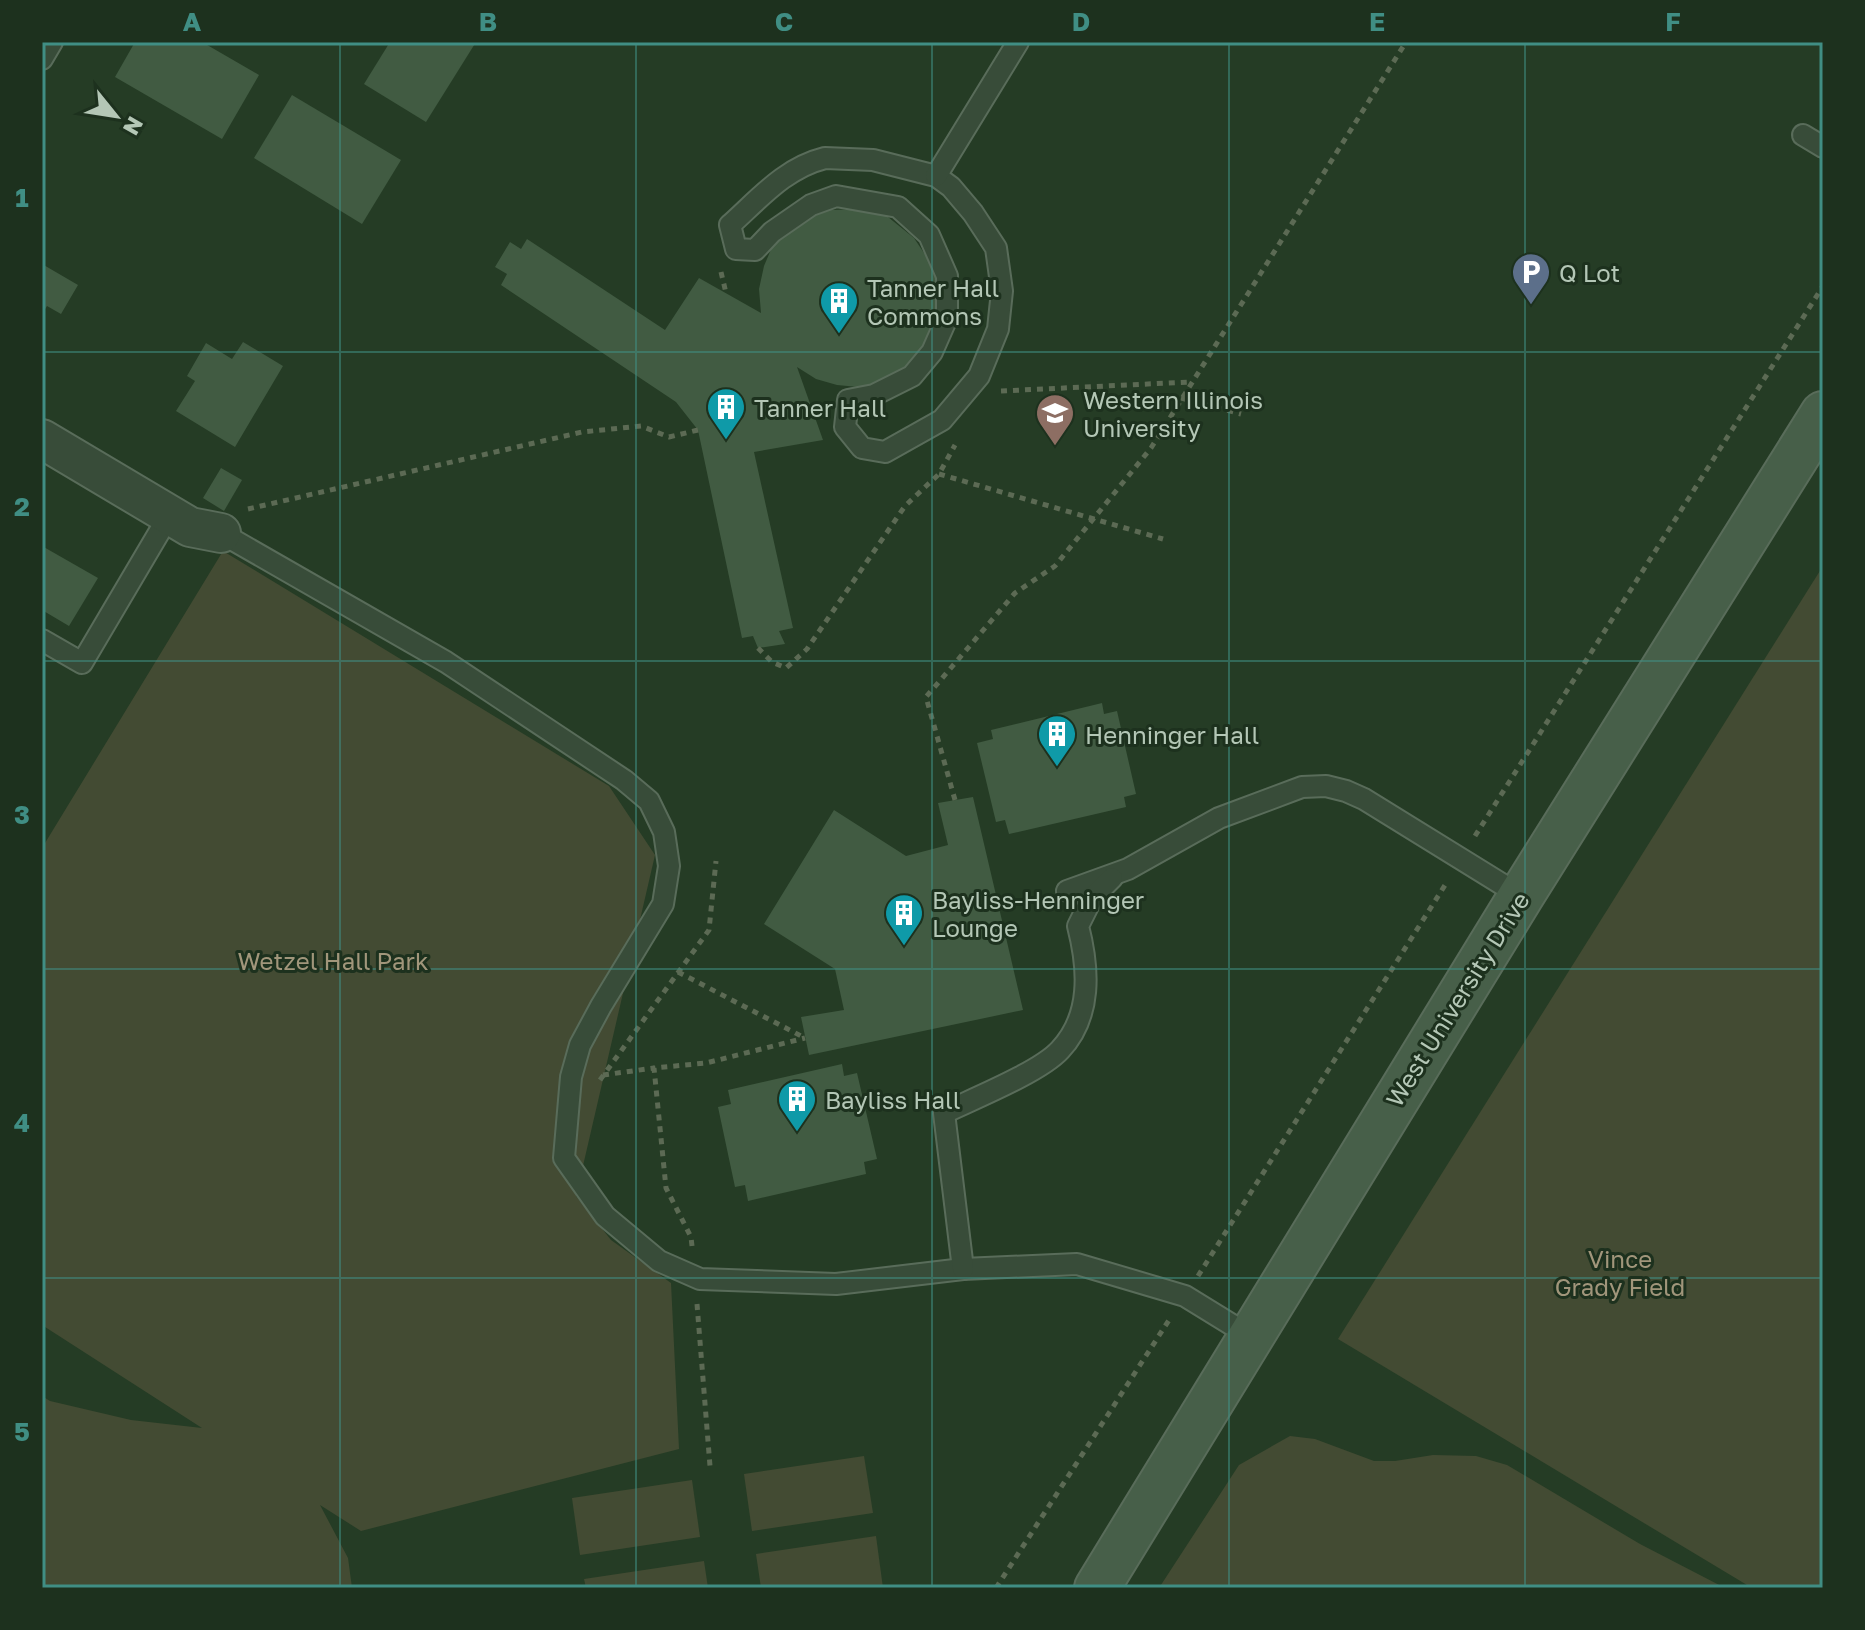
<svg xmlns="http://www.w3.org/2000/svg" width="1865" height="1630" font-family="'Golos Text',sans-serif">
	<style>
		.green { fill: #434b33 }
		.building { fill: #415b42 }
		.lines { fill: none; stroke-linecap: round; stroke-linejoin: round }
		.lane-casing { stroke: #596c5a; stroke-width: 24 }
		.street-casing { stroke: #596c5a; stroke-width: 42 }
		.secondary-casing { stroke: #596c5a; stroke-width: 48 }
		.path { stroke: #5c6a54; stroke-width: 5; stroke-dasharray: 6 6; stroke-linecap: butt }
		.lane { stroke: #384c39; stroke-width: 20 }
		.street { stroke: #384c39; stroke-width: 38 }
		.secondary { stroke: #475f49; stroke-width: 44 }
		.grid { fill: none; stroke: #408e84; stroke-width: 2; stroke-opacity: 0.55 }
		.labels { text-anchor: middle; dominant-baseline: central; stroke-width: 6; stroke-linejoin: round; paint-order: stroke }
		.poi-label { font-size: 24px; fill: #b4c7b6; stroke: #1d311e; text-anchor: start }
		.park-label { font-size: 24px; fill: #a1967b; stroke: #1d311e }
		.street-label { font-size: 24px; fill: #b4c7b6; stroke: #1d311e }
		.neatline { fill: none; stroke: #408e84; stroke-width: 3 }
		.grid-label { font-size: 26px; text-anchor: middle; font-weight: bold; fill: #408e84 }
	</style>
	<rect width="100%" height="100%" fill="#253c25"/>
	<!-- green -->
	<g class="green">
		<polygon points="223,551 609,786 655,855 576,1196 611,1240 671,1283 679,1449 361,1531 320,1505 348,1558 352,1588 42,1588 42,1396 50,1401 131,1420 202,1428 42,1325 42,848"/>
		<polygon points="1823,566 1823,1588 1752,1588 1338,1339"/>
		<polygon points="1290,1436 1315,1439 1374,1461 1395,1461 1433,1455 1476,1456 1507,1465 1640,1544 1725,1588 1159,1588 1239,1465"/>
		<polygon points="864,1456 873,1513 752,1531 744,1474"/>
		<polygon points="692,1480 700,1537 580,1555 572,1498"/>
		<polygon points="876,1536 883,1588 761,1588 756,1554"/>
		<polygon points="704,1561 708,1588 586,1588 584,1579"/>
	</g>
	<!-- building -->
	<g class="building">
		<polygon points="135,42 202,42 259,75 222,139 115,77"/>
		<polygon points="390,42 476,42 426,122 364,84"/>
		<polygon points="292,95 401,160 362,224 254,158"/>
		<polygon points="870,209 888,217 914,238 926,256 935,277 935,320 929,339 916,357 898,373 879,382 858,387 837,385 816,379 797,367 823,440 754,452 793,628 779,631 785,644 758,648 753,636 742,638 698,430 676,402 501,285 507,274 495,267 510,242 521,249 527,239 665,330 699,278 761,313 759,289 764,266 772,247 787,230 807,216 826,210"/>
		<polygon points="42,264 78,285 61,314 47,306 42,314"/>
		<polygon points="243,342 283,366 235,447 176,411 195,381 187,376 206,343 232,359"/>
		<polygon points="221,468 242,480 224,511 203,498"/>
		<polygon points="42,546 98,578 69,626 42,610"/>
		<polygon points="1102,703 1104,714 1117,711 1136,794 1124,797 1126,807 1009,834 1005,820 996,822 977,743 993,739 991,730"/>
		<polygon points="973,797 1023,1010 809,1055 801,1017 844,1010 835,969 764,924 834,810 906,856 948,845 938,803"/>
		<polygon points="842,1064 844,1076 857,1073 877,1159 864,1162 866,1174 748,1201 745,1185 735,1187 718,1107 731,1104 728,1090"/>
	</g>
	<g class="lines">
		<!-- lane casing -->
		<g class="lane-casing">
			<g id="lane">
				<polyline points="42,59 52,42"/>
				<polyline points="1803,135 1823,147"/>
				<path d="M825,158L873,160L936,176L951,187L973,213L996,248L1002,291L998,329L979,376L942,420L885,452L862,448L845,427L848,400L874,395L912,376L932,352L947,318V276L929,235L898,207L836,196L811,205L772,232L755,250L736,249L730,225C760,198 785,168 825,158Z"/>
				<polyline points="936,176 1018,42"/>
				<polyline points="221,533 446,662 624,780 649,801 664,832 669,866 663,904 601,1006 580,1045 571,1077 564,1158 605,1216 659,1261 700,1279 836,1284 963,1269 1077,1264 1185,1296 1250,1336"/>
				<polyline points="42,640 82,663 170,514"/>
				<polyline points="1067,891 1128,869 1219,818 1302,787 1326,786 1346,791 1364,799 1521,896"/>
				<path d="M963,1269L944,1113C973,1099 1040,1072 1060,1050C1092,1016 1089,969 1078,926L1092,898L1112,878"/>
			</g>
		</g>
		<!-- street casing -->
		<g class="street-casing">
			<polyline id="street" points="42,439 190,527 221,533"/>
		</g>
		<!-- secondary casing -->
		<g class="secondary-casing">
			<polyline id="secondary" points="1097,1588 1521,896 1823,414"/>
		</g>
		<!-- path -->
		<g class="path">
			<polyline points="721,272 726,293"/>
			<polyline points="1001,391 1190,382"/>
			<polyline points="1181,398 1241,414"/>
			<polyline points="939,474 1163,539"/>
			<polyline points="248,509 582,432 641,426 669,437 698,430"/>
			<polyline points="758,648 772,662 786,668 807,649 905,506 939,474 955,445"/>
			<polyline points="955,800 926,697 1015,593 1055,566 1151,448 1406,42"/>
			<polyline points="1475,836 1823,286"/>
			<polyline points="678,972 805,1038"/>
			<polyline points="603,1075 654,1068"/>
			<polyline points="600,1080 709,930 716,861"/>
			<polyline points="692,1246 691,1237 666,1188 654,1068 706,1063 805,1038"/>
			<polyline points="1198,1276 1447,882"/>
			<polyline points="697,1304 710,1466"/>
			<polyline points="996,1588 1171,1317"/>
		</g>
		<!-- lane -->
		<use href="#lane" class="lane"/>
		<!-- street -->
		<use href="#street" class="street"/>
		<!-- secondary -->
		<use href="#secondary" class="secondary"/>
	</g>
	<!-- grid -->
	<path class="grid" d="M340,42V1588M636,42V1588M932,42V1588M1229,42V1588M1525,42V1588M42,352H1823M42,661H1823M42,969H1823M42,1278H1823"/>
	<!-- icons -->
	<defs>
		<g id="parking-pin" transform="scale(2)"><path d="M0 17L-7.5 6A9.5 9.5 0 1 1 7.5 6Z" fill="#5c6f8a" stroke="#1d311e"/><path d="M-3.5-5.5H1a3.5 3.5 0 0 1 0 7H-1V5.5H-3.5ZM-1-3.4V-.6H.8a1.4 1.4 0 0 0 0-2.8Z" fill="#fff"/></g>
		<g id="building-pin" transform="scale(2)"><path d="M0 17L-7.5 6A9.5 9.5 0 1 1 7.5 6Z" fill="#0f9aa8" stroke="#1d311e"/><path d="M-4-6H4V6H1V3H-1V6H-4ZM-2.5-4.3h1.7v1.8h-1.7ZM.8-4.3h1.7v1.8H.8ZM-2.5-1h1.7V.8h-1.7ZM.8-1h1.7V.8H.8Z" fill="#fff"/></g>
		<g id="university-pin" transform="scale(2)"><path d="M0 17L-7.5 6A9.5 9.5 0 1 1 7.5 6Z" fill="#8d6e63" stroke="#1d311e"/><path d="M0-5L7-2L0 1L-7-2ZM-4 1L0 2.5L4 1V4Q0 6-4 4Z" fill="#fff"/></g>
	</defs>
	<g fill-rule="evenodd">
		<use href="#parking-pin" x="1531" y="272"/>
		<use href="#building-pin" x="839" y="301"/>
		<use href="#building-pin" x="726" y="407"/>
		<use href="#university-pin" x="1055" y="413"/>
		<use href="#building-pin" x="1057" y="734"/>
		<use href="#building-pin" x="904" y="913"/>
		<use href="#building-pin" x="797" y="1099"/>
	</g>
	<g class="labels">
		<!-- poi labels -->
		<g class="poi-label">
			<text x="1559" y="272">Q Lot</text>
			<text x="867" y="287">Tanner Hall<tspan x="867" dy="28">Commons</tspan></text>
			<text x="1083" y="399">Western Illinois<tspan x="1083" dy="28">University</tspan></text>
			<text x="754" y="407">Tanner Hall</text>
			<text x="1085" y="734">Henninger Hall</text>
			<text x="932" y="899">Bayliss-Henninger<tspan x="932" dy="28">Lounge</tspan></text>
			<text x="825" y="1099">Bayliss Hall</text>
		</g>
		<!-- park labels -->
		<g class="park-label">
			<text x="333" y="960">Wetzel Hall Park</text>
			<text x="1620" y="1258">Vince<tspan x="1620" dy="28">Grady Field</tspan></text>
		</g>
		<!-- street labels -->
		<g class="street-label">
			<text transform="translate(1457 999) rotate(-58)">West University Drive</text>
		</g>
	</g>
	<!-- border -->
	<rect width="1865" height="1630" fill="none" stroke="#1d311e" stroke-width="88"/>
	<!-- north arrow -->
	<g transform="translate(116 116) rotate(120)" stroke="#1d311e" stroke-width="6" paint-order="stroke">
	<path d="M0-6L14 30L0 20L-14 30Z" fill="#b4c7b6"/>
	<text y="-12" font-size="22" font-weight="bold" text-anchor="middle" fill="#b4c7b6">N</text>
	</g>
	<rect x="44" y="44" width="1777" height="1542" class="neatline"/>
	<g class="grid-label">
		<text x="192" y="31">A</text>
		<text x="488" y="31">B</text>
		<text x="784" y="31">C</text>
		<text x="1081" y="31">D</text>
		<text x="1377" y="31">E</text>
		<text x="1673" y="31">F</text>
		<text x="22" y="207">1</text>
		<text x="22" y="516">2</text>
		<text x="22" y="824">3</text>
		<text x="22" y="1132">4</text>
		<text x="22" y="1441">5</text>
	</g>
</svg>
